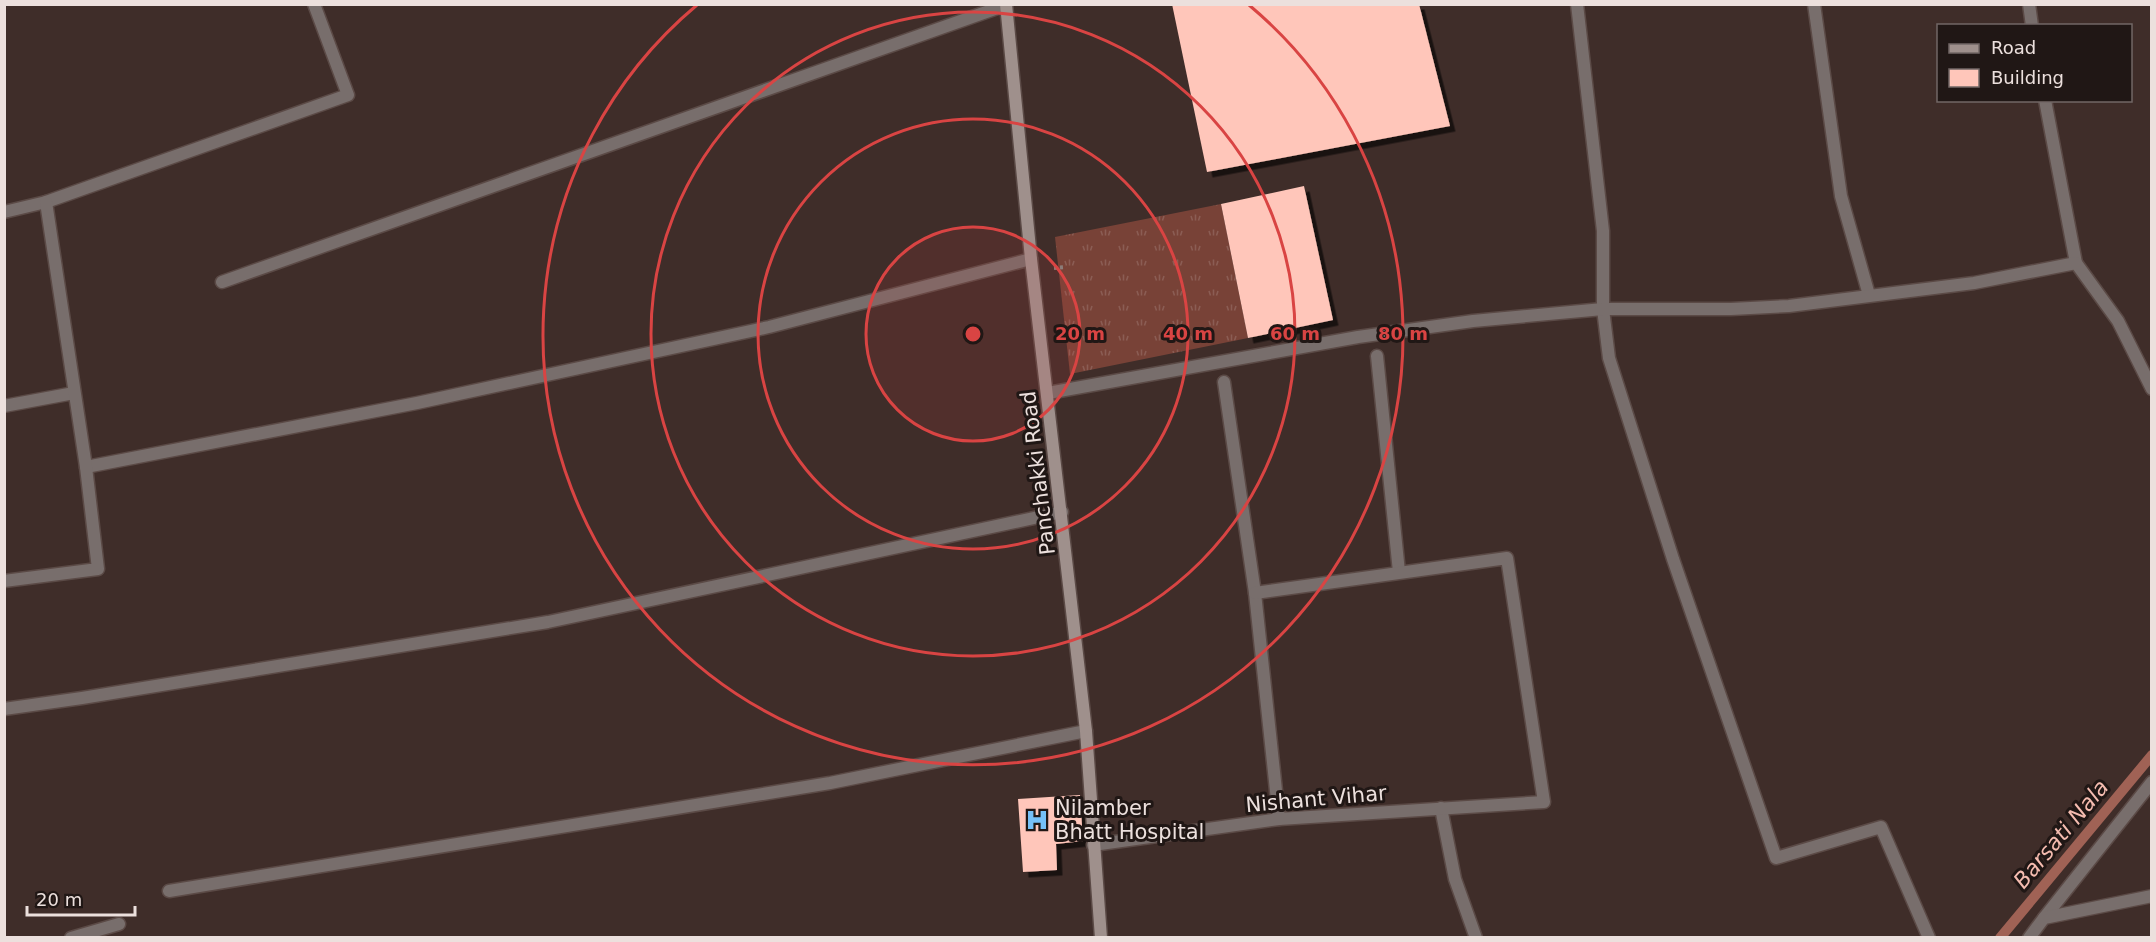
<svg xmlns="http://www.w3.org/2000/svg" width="2156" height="942" font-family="'DejaVu Sans',sans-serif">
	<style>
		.grass { fill: url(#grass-tufts) }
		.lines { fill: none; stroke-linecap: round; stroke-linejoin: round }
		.stream { stroke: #a06255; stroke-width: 10 }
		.building { fill: #ffc6ba; filter: url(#shadow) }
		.street-casing { stroke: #5b4a46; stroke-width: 15 }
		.secondary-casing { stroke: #5b4a46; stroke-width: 15 }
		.path { stroke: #8c7d79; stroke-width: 4; stroke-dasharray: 3 3; stroke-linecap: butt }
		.street { stroke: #786e6c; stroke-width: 12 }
		.secondary { stroke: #9f908c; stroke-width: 12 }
		.ring { fill: none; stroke: #d94443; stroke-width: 3 }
		.labels { text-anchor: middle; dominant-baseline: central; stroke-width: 6; stroke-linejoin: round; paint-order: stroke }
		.street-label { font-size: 21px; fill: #ece0dd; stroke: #201715 }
		.poi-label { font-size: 21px; fill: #ece0dd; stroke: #201715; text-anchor: start }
		.water-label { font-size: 22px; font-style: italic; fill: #f5bcb0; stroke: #201715 }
		.centre { fill: #d94443; stroke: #201715; stroke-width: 3 }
		.ring-label { font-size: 18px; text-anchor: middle; font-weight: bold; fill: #d94443; stroke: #201715; stroke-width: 6; stroke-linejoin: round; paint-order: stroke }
	</style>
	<defs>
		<pattern id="grass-tufts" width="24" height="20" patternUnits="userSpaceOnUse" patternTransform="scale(1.5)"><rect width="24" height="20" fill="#784237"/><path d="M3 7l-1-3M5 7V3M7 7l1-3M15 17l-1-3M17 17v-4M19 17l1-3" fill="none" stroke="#8b5d54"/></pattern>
		<filter id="shadow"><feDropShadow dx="5.5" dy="5.5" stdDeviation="0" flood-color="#0009"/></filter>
	</defs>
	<rect width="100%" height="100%" fill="#3f2d29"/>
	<!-- grass -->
	<polygon class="grass" points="1221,204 1248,338 1070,374 1055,237"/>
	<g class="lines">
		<!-- stream -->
		<polyline class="stream" points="2000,938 2152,755"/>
	</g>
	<!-- building -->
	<g class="building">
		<polygon points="1172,4 1419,4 1450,126 1207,172"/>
		<polygon points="1304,186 1333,320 1248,338 1221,204"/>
		<polygon points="1080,795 1083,841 1056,844 1057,870 1023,872 1018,799"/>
	</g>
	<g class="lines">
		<!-- street casing -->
		<g class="street-casing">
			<g id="street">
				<polyline points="1577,4 1603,231 1603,309 1609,358 1673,559 1776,858 1881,827 1929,938"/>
				<polyline points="1814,4 1841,196 1869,295"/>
				<polyline points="2029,4 2032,26"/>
				<polyline points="2045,100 2076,263"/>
				<polyline points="4,212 46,202 348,95 314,4"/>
				<polyline points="222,282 1006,5"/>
				<polyline points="1377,356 1399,572"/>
				<polyline points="1224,382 1255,593 1279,819"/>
				<polyline points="1048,393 1358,337 1473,321 1603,309 1731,309 1789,306 1974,283 2076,263 2118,321 2152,389"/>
				<polyline points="4,406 74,393"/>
				<polyline points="86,467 417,403 769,327 1031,259"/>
				<polyline points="4,581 98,569 86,467 46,202"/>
				<polyline points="4,709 82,698 548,622 1062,512"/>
				<polyline points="1441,808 1455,879 1476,938"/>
				<polyline points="1093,845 1279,819 1544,802 1507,558 1255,593"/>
				<polyline points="169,891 830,783 1086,731"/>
				<polyline points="2044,918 2152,782"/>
				<polyline points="71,938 119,924"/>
				<polyline points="2029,938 2044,918 2152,896"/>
			</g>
		</g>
		<!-- secondary casing -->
		<g class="secondary-casing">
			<polyline id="secondary" points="1006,4 1031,259 1086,731 1101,938"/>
		</g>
		<!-- path -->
		<polyline class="path" points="1054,268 1066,267"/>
		<!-- street -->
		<use href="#street" class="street"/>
		<!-- secondary -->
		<use href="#secondary" class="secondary"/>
	</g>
	<!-- distance rings -->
	<circle cx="973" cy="334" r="107" fill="#d94443" fill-opacity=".12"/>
	<g class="ring">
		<circle cx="973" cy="334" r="107"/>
		<circle cx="973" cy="334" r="215"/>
		<circle cx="973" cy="334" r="322"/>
		<path d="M1249 5A430 430 0 1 1 697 5"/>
	</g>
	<!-- icons -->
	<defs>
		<g id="hospital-bare" transform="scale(1.8)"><path d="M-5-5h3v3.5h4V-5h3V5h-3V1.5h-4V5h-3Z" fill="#76c0f7" stroke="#201715" stroke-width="2.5" paint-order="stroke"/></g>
	</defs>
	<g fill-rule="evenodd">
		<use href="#hospital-bare" x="1037" y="820"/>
	</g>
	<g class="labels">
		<!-- street labels -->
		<g class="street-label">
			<text transform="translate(1038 473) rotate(-97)">Panchakki Road</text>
			<text transform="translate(1316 799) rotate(-5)">Nishant Vihar</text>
		</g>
		<!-- poi labels -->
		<g class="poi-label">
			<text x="1055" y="808">Nilamber<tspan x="1055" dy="24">Bhatt Hospital</tspan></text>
		</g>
		<!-- water labels -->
		<g class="water-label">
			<text transform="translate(2061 834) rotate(-50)">Barsati Nala</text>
		</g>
	</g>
	<circle cx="973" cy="334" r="9" class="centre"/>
	<g class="ring-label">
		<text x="1080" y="340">20 m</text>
		<text x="1188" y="340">40 m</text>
		<text x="1295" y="340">60 m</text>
		<text x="1403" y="340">80 m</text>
	</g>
	<!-- border -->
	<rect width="2156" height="942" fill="none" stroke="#ece0dd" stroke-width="12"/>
	<!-- legend -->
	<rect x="1937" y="24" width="195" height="78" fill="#201715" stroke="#726765" stroke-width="1.5"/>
	<rect x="1949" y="44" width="30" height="9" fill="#9f908c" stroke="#726765" stroke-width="1.5"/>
	<text x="1991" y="54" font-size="18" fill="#ece0dd">Road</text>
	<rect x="1949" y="69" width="30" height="18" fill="#ffc6ba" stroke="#726765" stroke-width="1.5"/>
	<text x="1991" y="84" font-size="18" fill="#ece0dd">Building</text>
	<!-- scale -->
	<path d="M27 906v9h108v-9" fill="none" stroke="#ece0dd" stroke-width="3"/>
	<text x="36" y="906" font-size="18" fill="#ece0dd" stroke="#201715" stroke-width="4.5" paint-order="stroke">20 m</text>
</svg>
